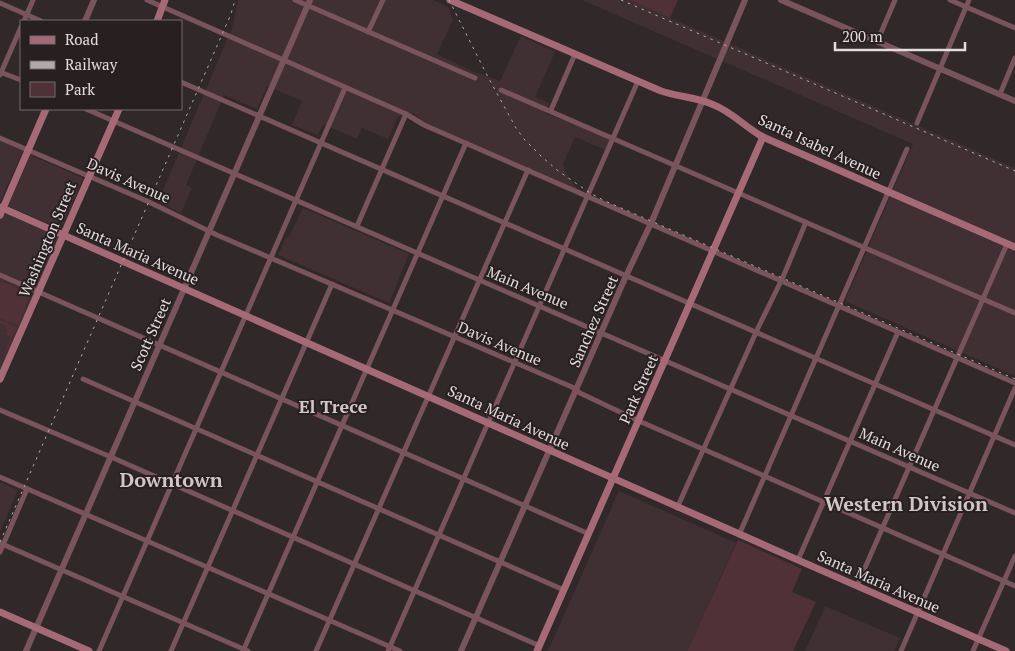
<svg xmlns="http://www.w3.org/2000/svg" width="1015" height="651" font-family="'PT Serif',serif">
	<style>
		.built { fill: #403033 }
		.green { fill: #4f3137 }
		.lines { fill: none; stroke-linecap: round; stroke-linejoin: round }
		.minor { stroke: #7a545c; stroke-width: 5 }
		.tertiary { stroke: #7a545c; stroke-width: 6 }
		.secondary { stroke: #a66a76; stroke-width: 7 }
		.rail { stroke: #b1aaab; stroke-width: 1; stroke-dasharray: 2.5 5; stroke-linecap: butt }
		.labels { text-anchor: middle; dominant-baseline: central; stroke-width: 4; stroke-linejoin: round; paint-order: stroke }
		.street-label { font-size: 15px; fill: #e2dcdd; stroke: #271f20 }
		.quarter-label { font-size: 18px; font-weight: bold; fill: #d1c5c7; stroke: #271f20 }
		.district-label { font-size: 20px; font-weight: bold; fill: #d1c5c7; stroke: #271f20 }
	</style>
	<rect width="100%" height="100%" fill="#31282a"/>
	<!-- built -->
	<g class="built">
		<polygon points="238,0 433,0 448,7 453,20 437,54 472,71 500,81 521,36 555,52 535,97 549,103 545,113 605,136 610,140 606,150 575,137 563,164 565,172 578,190 425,124 413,113 398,117 388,139 362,128 357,139 323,124 318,135 292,125 302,101 267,86 257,109 224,95 186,185 192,188 181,213 158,202 232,28"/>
		<polygon points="582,0 629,0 1015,168 1015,376 845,301 913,144"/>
		<polygon points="0,141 23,151 0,202"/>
		<polygon points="30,155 83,178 61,229 8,206"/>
		<polygon points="0,207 63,235 0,379"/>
		<polygon points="303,208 409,254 389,303 278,255 285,240 290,235"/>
		<polygon points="0,482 18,490 0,532"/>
		<polygon points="619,491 736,543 687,651 548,651"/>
		<polygon points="825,607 827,607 900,638 894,651 805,651"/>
	</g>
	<!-- green -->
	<g class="green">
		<polygon points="629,0 678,0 670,18"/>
		<polygon points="0,281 30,294 18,326 0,318"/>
		<polygon points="0,320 17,327 5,355 3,355 11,337 5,334 7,329 5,328 6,326 0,323"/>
		<polygon points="738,540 802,569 792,592 816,602 793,651 687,651"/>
	</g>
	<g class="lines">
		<!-- minor -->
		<g class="minor">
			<polyline points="147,0 406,114 424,125 1015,383"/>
			<polyline points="295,0 475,78"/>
			<polyline points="950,0 1015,28"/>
			<polyline points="0,3 41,21"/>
			<polyline points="24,21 33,0"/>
			<polyline points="368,32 383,0"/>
			<polyline points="877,42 895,0"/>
			<polyline points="0,72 21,80"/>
			<polyline points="0,75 21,27"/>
			<polyline points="181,82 1015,445"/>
			<polyline points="501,90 1015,313"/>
			<polyline points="1000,94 1015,58"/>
			<polyline points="86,109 1015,513"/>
			<polyline points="551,110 575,54"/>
			<polyline points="917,123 969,0"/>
			<polyline points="0,138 149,202 217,235 572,387 580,393 639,421 1015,586"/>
			<polyline points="357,226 406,114"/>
			<polyline points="0,275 589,534"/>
			<polyline points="83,379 564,590"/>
			<polyline points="0,410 111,457 540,646"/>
			<polyline points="0,477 400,651"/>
			<polyline points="677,508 758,328 783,277 806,222"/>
			<polyline points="739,535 907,149"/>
			<polyline points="0,543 248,651"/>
			<polyline points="0,552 27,489"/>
			<polyline points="798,560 898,332"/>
			<polyline points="857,586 1007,244"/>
			<polyline points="99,651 345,88"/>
			<polyline points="171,651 332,284"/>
			<polyline points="243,651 466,143"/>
			<polyline points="316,651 528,170"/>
			<polyline points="388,651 638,81"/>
			<polyline points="901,651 1015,388"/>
			<polyline points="973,651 1015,556"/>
		</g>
		<!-- tertiary -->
		<g class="tertiary">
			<polyline points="781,0 1015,101"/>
			<polyline points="85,21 94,0"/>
			<polyline points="26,651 310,0"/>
			<polyline points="461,651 626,276 652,221 745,0"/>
		</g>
		<!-- secondary -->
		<g class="secondary">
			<path d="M450,0L661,91C678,97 697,97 714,105C732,112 745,127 763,137L1015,247"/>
			<polyline points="157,21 165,0"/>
			<path d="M0,207C336,355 670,505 1006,651"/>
			<polyline points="0,215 46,109"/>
			<polyline points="0,379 119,109"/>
			<polyline points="0,612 89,651"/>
			<polyline points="537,651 763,137"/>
		</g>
		<!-- rail -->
		<g class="rail">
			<polyline points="449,0 488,77 516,128 524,139 541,156 557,170 590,193 605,201 1015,379"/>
			<polyline points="621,0 1015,171"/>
			<polyline points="0,542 231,14 235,0"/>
		</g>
	</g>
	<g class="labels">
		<!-- street labels -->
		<g class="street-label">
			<text transform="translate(820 146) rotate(25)">Santa Isabel Avenue</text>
			<text transform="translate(129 180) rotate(24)">Davis Avenue</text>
			<text transform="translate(47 239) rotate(-67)">Washington Street</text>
			<text transform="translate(138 253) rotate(24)">Santa Maria Avenue</text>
			<text transform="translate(528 287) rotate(23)">Main Avenue</text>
			<text transform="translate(593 321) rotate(-66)">Sanchez Street</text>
			<text transform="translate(150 334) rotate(-66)">Scott Street</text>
			<text transform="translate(500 343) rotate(23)">Davis Avenue</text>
			<text transform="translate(638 389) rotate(-66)">Park Street</text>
			<text transform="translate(509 417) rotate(25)">Santa Maria Avenue</text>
			<text transform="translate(900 449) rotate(24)">Main Avenue</text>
			<text transform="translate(879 581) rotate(24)">Santa Maria Avenue</text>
		</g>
		<!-- quarter labels -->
		<g class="quarter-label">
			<text x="333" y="406">El Trece</text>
		</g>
		<!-- district labels -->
		<g class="district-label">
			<text x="171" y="479">Downtown</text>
			<text x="906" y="503">Western Division</text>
		</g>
	</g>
	<!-- legend -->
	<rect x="20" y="20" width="162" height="90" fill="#271f20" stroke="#726b6c"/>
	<rect x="30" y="36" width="25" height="8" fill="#a66a76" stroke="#726b6c"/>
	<text x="65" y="45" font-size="15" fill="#e2dcdd">Road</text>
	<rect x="30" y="61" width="25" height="8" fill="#b1aaab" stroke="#726b6c"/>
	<text x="65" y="70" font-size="15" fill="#e2dcdd">Railway</text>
	<rect x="30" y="82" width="25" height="15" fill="#4f3137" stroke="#726b6c"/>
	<text x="65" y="95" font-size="15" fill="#e2dcdd">Park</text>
	<!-- scale -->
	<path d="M835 42v8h130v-8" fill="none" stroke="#e2dcdd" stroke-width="2.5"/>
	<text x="842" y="42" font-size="15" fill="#e2dcdd" stroke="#271f20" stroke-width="4" paint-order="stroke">200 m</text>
</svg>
